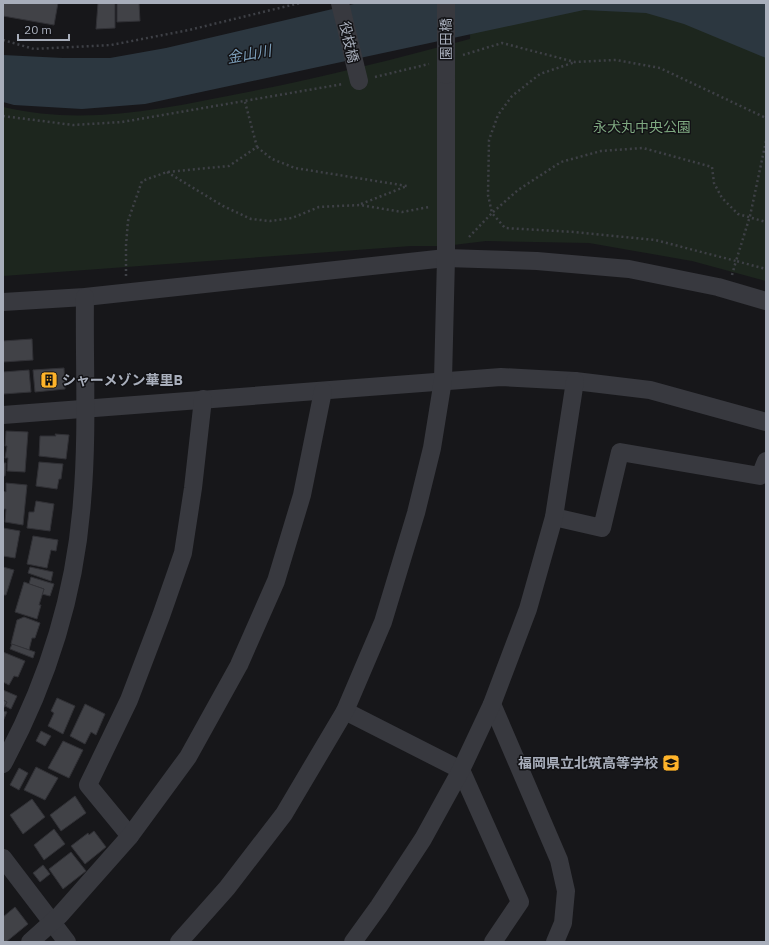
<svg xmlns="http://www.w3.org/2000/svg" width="769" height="945" font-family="'IBM Plex Sans','Noto Sans JP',sans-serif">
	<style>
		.green { fill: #1d261e }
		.water { fill: #2c3740 }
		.building { fill: #414247; stroke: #313136 }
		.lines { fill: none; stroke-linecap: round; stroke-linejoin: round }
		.path { stroke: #3e4046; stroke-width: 2.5; stroke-dasharray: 2 3; stroke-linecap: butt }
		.minor { stroke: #38393f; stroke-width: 18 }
		.minor-bridge { stroke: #38393f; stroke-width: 18 }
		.labels { text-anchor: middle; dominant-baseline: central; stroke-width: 3; stroke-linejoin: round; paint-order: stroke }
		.street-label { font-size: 14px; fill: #a8aebb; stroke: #121215 }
		.park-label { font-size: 14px; fill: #7ea880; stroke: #121215 }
		.poi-label { font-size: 14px; font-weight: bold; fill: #a8aebb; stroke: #121215; text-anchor: start }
		.water-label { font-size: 15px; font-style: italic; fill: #7c9eb9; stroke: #121215 }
	</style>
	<rect width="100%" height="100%" fill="#17171a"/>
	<!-- green -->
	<path class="green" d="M471,3H766V281L692,261L589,243L486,241L445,246H411L3,276V107C84,126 163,109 243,93C320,78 395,59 470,39Z"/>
	<!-- water -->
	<polygon class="water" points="358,3 766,3 766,58 684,24 646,13 584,10 145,104 82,109 14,105 3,102 3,55 63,58 110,58 166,48"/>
	<!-- building -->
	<g class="building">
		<polygon points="3,3 58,3 54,25 3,16"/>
		<polygon points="98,3 115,3 115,28 96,29"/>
		<polygon points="117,3 139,3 140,21 117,22"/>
		<polygon points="32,339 33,360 3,362 3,341"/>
		<polygon points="64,368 65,389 35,392 33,370"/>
		<polygon points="29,370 31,392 3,394 3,372"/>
		<polygon points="6,431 28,432 25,472 7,471 8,458 5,458 7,446 5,446"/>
		<polygon points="55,434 69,435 66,459 39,456 40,436 56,436"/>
		<polygon points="39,462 63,464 61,479 59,479 57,489 36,486"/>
		<polygon points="3,463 6,463 5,476 3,476"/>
		<polygon points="6,483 27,485 23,525 5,522 6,509 3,509 3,491 6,492"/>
		<polygon points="36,501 54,504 50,531 27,528 29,512 34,512"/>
		<polygon points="3,528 20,531 15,558 3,556"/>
		<polygon points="33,536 58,540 56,551 51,550 47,568 27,564"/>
		<polygon points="3,567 14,570 6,595 3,595"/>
		<polygon points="30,567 53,572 51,581 28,573"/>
		<polygon points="31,577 54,584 50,596 42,594 44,589 29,584"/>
		<polygon points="24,582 44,589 39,605 41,605 37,619 15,612"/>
		<polygon points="24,617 40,623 35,638 32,638 29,650 11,644 17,620"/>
		<polygon points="12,644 35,652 33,658 10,649"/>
		<polygon points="3,652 25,661 18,677 14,676 9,685 3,682"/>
		<polygon points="3,690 17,696 11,709 5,706 7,702 3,700"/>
		<polygon points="57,698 75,706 63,734 48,726 54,713 51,711"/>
		<polygon points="3,700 7,702 3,709"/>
		<polygon points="85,704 105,714 96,735 91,732 85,744 70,736"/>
		<polygon points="3,711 7,712 3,721"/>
		<polygon points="41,731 51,736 45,746 36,741"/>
		<polygon points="63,741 83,750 69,778 48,768"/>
		<polygon points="36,767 58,778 45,800 24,790"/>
		<polygon points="19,768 28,773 19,790 10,785"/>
		<polygon points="75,796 86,813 61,831 50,815"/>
		<polygon points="32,799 45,817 23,834 10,815"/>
		<polygon points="54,829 65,844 44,860 34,845"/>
		<polygon points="94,831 106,847 85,864 71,846 88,833 89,835"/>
		<polygon points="71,852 86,871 63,889 49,869"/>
		<polygon points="43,865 50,874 40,882 33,873"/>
		<polygon points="15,907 28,924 6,942 3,942 3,917"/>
	</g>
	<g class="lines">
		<!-- path -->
		<g class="path">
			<polyline points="3,40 34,49 111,45 189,30 300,3"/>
			<polyline points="463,55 502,43 575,62 616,60 660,68 766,118"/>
			<polyline points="375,77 429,64"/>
			<polyline points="3,116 73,125 122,122 343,84"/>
			<polyline points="766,141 750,216 736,261 766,269"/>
			<polyline points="257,147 272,159 295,168 407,186"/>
			<polyline points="167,172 223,206 251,219 270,221 292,218 319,207 360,205 402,212 429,207"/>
			<polyline points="361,204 407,186"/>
			<polyline points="469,237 492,213 488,195 489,140 498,115 512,96 540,74 575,62"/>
			<polyline points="732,275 736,261 655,240 574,232 505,228 492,213 518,190 561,162 601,151 643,148 712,167 714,183 722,198 738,214 766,222"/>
			<polyline points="126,276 126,245 128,221 142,181 167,172 229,166 257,147 245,102"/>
		</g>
		<!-- minor -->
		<g class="minor">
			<polyline points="340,3 359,81"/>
			<polyline points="3,302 85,297 446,258 537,261 629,269 718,287 766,301"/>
			<polyline points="3,415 501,377 575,381 650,390 766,422"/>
			<polyline points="554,517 602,528 620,452 760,476 766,461"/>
			<polyline points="492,704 559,860 566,891 563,923 555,942"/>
			<polyline points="345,711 461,770 520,902 493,942"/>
			<path d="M3,764C47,683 75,595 82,502C88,434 84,365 85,297"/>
			<polyline points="130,836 88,785 129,700 161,616 183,553 193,488 203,399"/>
			<polyline points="3,858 67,942"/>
			<polyline points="30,942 60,915 130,836 188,757 239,665 276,581 302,495 323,391"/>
			<polyline points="179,942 227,888 284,814 345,711 383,622 416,513 432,448 443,380 446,258 446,75"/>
			<polyline points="353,942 379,906 423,839 461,770 492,704 528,609 554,517 575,381"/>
		</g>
		<!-- minor-bridge -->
		<polyline class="minor-bridge" points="446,75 446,3"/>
	</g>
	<!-- icons -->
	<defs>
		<g id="building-square" transform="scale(0.9)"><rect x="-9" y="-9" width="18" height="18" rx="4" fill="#ffb42a" stroke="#121215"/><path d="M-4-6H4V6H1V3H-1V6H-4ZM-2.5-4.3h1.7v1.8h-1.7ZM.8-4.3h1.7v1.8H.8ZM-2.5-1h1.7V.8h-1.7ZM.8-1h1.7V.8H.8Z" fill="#111"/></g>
		<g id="school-square" transform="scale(0.9)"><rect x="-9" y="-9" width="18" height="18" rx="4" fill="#ffb42a" stroke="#121215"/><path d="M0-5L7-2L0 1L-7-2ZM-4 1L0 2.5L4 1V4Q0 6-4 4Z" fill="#111"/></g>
	</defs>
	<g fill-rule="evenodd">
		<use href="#building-square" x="49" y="380"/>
		<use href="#school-square" x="671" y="763"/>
	</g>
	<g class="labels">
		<!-- street labels -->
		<g class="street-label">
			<text transform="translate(446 39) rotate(-90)">園田橋</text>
			<text transform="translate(349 42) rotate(77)">役枝橋</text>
		</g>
		<!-- park labels -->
		<g class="park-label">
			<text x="642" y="127">永犬丸中央公園</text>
		</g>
		<!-- poi labels -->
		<g class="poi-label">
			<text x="62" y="380">シャーメゾン華里B</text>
			<text x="658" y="763" text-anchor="end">福岡県立北筑高等学校</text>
		</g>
		<!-- water labels -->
		<g class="water-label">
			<text transform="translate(249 54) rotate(-10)">金山川</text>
		</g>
	</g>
	<!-- border -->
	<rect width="769" height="945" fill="none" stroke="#a8aebb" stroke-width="8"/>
	<!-- scale -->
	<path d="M18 34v6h51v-6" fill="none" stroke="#a8aebb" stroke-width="2"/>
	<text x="24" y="34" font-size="12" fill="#a8aebb" stroke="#121215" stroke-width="3" paint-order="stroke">20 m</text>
</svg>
